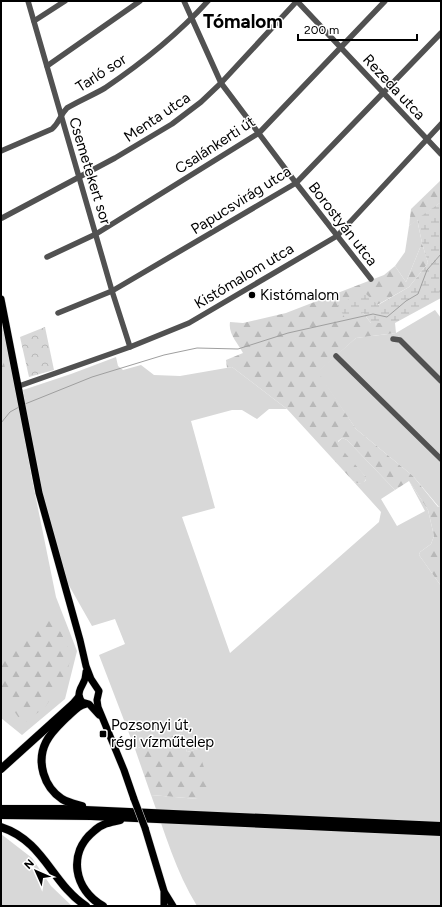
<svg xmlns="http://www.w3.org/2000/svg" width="442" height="907" font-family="Figtree,sans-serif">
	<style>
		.green { fill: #d8d8d8 }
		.forest { fill: url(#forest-firs) }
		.wetland { fill: url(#wetland-marsh) }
		.park { fill: url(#park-crowns) }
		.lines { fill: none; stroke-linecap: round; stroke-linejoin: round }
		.stream { stroke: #9f9f9f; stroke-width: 1 }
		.major-casing { stroke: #dbdbdb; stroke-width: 8 }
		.highway-casing { stroke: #dbdbdb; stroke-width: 9 }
		.minor { stroke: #515151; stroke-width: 5.5 }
		.major { stroke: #000; stroke-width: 7 }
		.highway { stroke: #000; stroke-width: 8 }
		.major-bridge-casing { stroke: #dbdbdb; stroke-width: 8; stroke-linecap: butt }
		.major-bridge { stroke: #000; stroke-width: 7 }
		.poi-dot { fill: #000; stroke: #fff; stroke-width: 1.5 }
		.labels { text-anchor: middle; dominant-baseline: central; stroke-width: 3; stroke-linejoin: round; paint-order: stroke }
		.street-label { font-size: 15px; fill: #000; stroke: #fff }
		.poi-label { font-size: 15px; fill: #000; stroke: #fff; text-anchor: start }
		.district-label { font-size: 19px; font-weight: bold; fill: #000; stroke: #fff }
	</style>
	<defs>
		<pattern id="forest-firs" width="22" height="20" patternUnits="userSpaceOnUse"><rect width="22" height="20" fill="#d8d8d8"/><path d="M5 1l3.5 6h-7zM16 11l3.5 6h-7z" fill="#b8b8b8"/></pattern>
		<pattern id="wetland-marsh" width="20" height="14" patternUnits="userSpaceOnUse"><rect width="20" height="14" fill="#d8d8d8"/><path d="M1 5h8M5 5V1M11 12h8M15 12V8" fill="none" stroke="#b8b8b8"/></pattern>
		<pattern id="park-crowns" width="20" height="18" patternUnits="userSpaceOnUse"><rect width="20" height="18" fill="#d8d8d8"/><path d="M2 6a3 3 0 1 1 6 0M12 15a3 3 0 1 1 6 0" fill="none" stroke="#b8b8b8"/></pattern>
	</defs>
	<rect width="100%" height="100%" fill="#fff"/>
	<!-- green -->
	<g class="green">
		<polygon points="417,219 422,243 406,282 395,266 405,252 409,226"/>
		<polygon points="435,310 441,318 441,506 439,507 413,476 356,429 317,372 356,338 396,333"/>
		<polygon points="1,320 14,379 32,479 56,597 77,651 65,699 22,735 1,718"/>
		<path d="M116,357L118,366L123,370L141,365L154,375L180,376L232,367L287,409H269L257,419L242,410H232L191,421L215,508L182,517L230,653L379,522L381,512L353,481C358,484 362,484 366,480V477L339,448L337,443L342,438L347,440L395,490L381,499L397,526L425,511L409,481L428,510L434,536L431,544L420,552L419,555L441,586V906H197C176,872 165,833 151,795L198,799V749L187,752L181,733L135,749L99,655L125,644L115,619L92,626L67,582L42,492L32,446L23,390L71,374Z"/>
		<polygon points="1,834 32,858 51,886 72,906 1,906"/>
	</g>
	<!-- forest -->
	<g class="forest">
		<polygon points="441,180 441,202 409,226 411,209"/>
		<path d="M422,243L428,263L409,287L363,313L371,323H395L396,333L356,338L318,372L356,429L413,476L438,507L441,506V586L419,555L420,552L431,544L434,536L428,510L409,481L395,490L347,440L342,438L338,441V445L367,478L363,483H357L353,481L287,409L232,367L227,368L226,360L243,353C238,343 228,334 230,322L243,323L286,313L384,275L395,266L406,282Z"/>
		<polygon points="1,350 7,377 1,381"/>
		<polygon points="51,612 72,655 64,680 45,707 23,724 1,692 1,657"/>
		<polygon points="181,733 187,752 198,749 211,789 198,799 151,795 135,749"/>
	</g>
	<!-- wetland -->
	<polygon class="wetland" points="441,202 441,298 395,323 371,323 363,313 345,318 337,304 365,293 378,305 409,287 428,263 422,243 417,219"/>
	<!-- park -->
	<polygon class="park" points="45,327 54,370 29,377 20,337"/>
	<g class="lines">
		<!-- stream -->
		<g class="stream">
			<polyline points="441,289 440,291 441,295"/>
			<polyline points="25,404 92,377 164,355 197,348 238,349 288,333 373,314 387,317 406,301 418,294 427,270 441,254"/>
			<polyline points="1,423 10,412 19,407"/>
		</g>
		<!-- major casing -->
		<g class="major-casing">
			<g id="major">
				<polyline points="1,299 39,493 80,640 86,666 91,679 99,691 97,700 98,707 124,770 134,799"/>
				<path d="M86,672C86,685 78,686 79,697L82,702L89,704L99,715"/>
				<polyline points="145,828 164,891 164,906"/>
				<polyline points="165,893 173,906"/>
			</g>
		</g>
		<!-- highway casing -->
		<g class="highway-casing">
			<g id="highway">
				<polyline points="1,769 73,704 79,697"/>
				<path d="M82,806C75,804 69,803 62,799C44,787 36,762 46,742C51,732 59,725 66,718C72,713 78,705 85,704"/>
				<polyline points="1,809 63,809 441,826"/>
				<polyline points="1,815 91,816 441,832"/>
				<path d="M1,827C44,841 52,884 86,906"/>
				<path d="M103,906C74,890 67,853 94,831C101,824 110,822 120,820"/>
			</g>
		</g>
		<!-- minor -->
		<g class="minor">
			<polyline points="28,1 112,291 130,347"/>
			<polyline points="184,1 221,83 296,183 371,279"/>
			<polyline points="34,21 65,1"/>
			<polyline points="47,66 140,1"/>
			<path d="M1,151L52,129C60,122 60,115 67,108C79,101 93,95 105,88C142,63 178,34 208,1"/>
			<polyline points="2,218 115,158 172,124 201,102 221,83 297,1 441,154"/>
			<polyline points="47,257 96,234 259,133 385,1"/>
			<polyline points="58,313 112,291 296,183 441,33"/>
			<polyline points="393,339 400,340 441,381"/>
			<polyline points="336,356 441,459"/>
			<polyline points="19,386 130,347 189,323 337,236 441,124"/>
		</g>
		<!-- major -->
		<use href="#major" class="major"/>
		<!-- highway -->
		<use href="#highway" class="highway"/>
		<!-- major-bridge casing -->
		<g class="major-bridge-casing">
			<polyline id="major-bridge" points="134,799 145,828"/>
		</g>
		<!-- major-bridge -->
		<use href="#major-bridge" class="major-bridge"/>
	</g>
	<!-- markers -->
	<g class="poi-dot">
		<circle cx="252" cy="295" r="4"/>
		<rect x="99" y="730" width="8" height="8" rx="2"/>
	</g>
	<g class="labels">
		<!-- street labels -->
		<g class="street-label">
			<text transform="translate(101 73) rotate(-33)">Tarló sor</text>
			<text transform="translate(394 87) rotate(47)">Rezeda utca</text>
			<text transform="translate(157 117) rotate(-34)">Menta utca</text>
			<text transform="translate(215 145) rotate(-33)">Csalánkerti út</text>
			<text transform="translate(90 171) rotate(73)">Csemetekert sor</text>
			<text transform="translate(241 200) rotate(-32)">Papucsvirág utca</text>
			<text transform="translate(343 224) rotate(52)">Borostyán utca</text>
			<text transform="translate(244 276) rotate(-31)">Kistómalom utca</text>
		</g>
		<!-- poi labels -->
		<g class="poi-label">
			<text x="260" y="295">Kistómalom</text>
			<text x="111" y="725">Pozsonyi út,<tspan x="111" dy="17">régi vízműtelep</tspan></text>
		</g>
		<!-- district labels -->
		<g class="district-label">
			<text x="243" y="21">Tómalom</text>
		</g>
	</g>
	<!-- border -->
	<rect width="442" height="907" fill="none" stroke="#000000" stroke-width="4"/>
	<!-- north arrow -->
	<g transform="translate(36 871) rotate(315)" stroke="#ffffff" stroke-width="3" paint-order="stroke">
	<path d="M0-3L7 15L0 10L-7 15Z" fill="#000000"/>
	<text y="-6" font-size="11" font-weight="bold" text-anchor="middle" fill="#000000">N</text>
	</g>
	<!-- scale -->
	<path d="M298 34v6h119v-6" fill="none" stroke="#000000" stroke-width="2"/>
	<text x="304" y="34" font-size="12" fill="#000000" stroke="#ffffff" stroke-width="3" paint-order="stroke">200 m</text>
</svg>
